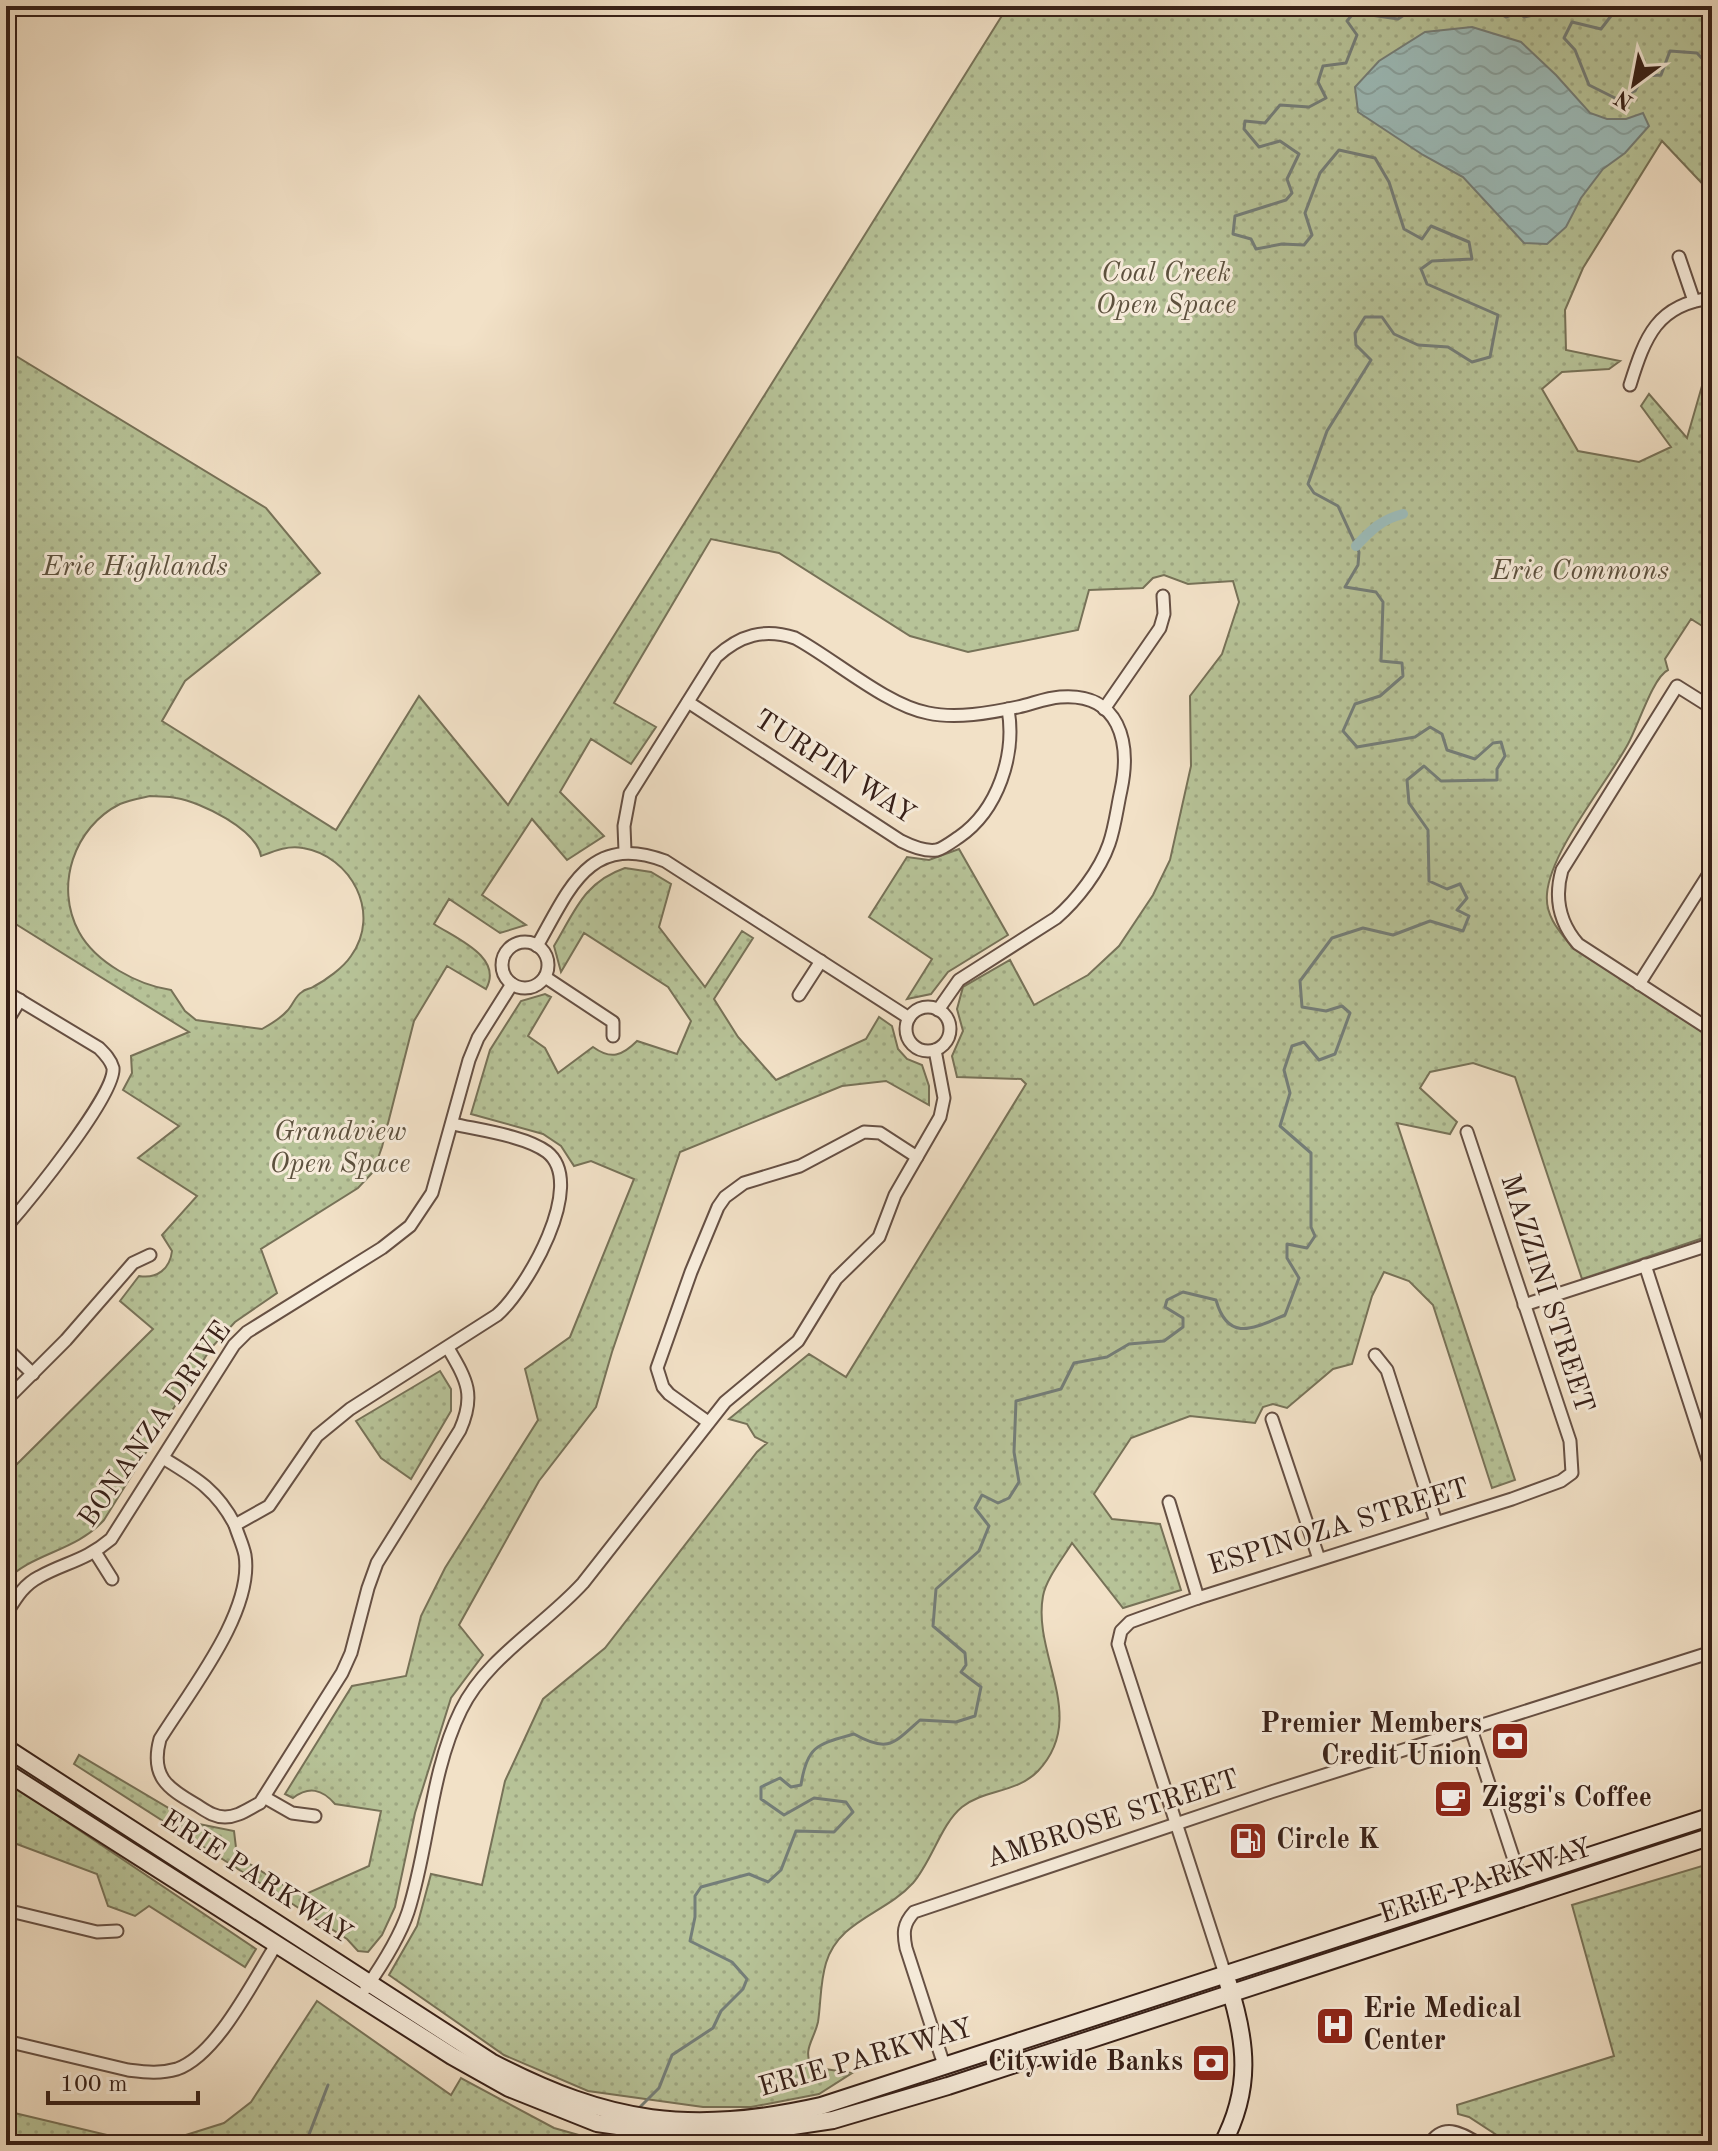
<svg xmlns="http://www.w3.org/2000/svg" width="1718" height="2151" font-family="'Old Standard TT',serif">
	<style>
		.grass { fill: url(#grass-dots); stroke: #777258; stroke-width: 2; fill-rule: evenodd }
		.water { fill: url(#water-waves); stroke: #747e79; stroke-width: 2 }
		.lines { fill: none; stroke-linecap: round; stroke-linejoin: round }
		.stream { stroke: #747e79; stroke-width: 3 }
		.canal { stroke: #9cbcba; stroke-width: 10 }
		.street-casing { stroke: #665044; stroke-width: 15 }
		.secondary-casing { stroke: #372018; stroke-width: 20 }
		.street { stroke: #f7ecdb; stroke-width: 11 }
		.secondary { stroke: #f7ecdb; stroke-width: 16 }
		.labels { text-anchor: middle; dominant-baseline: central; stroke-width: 6; stroke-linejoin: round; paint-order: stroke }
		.park-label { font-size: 28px; font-style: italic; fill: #5d513e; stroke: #f7ecdb }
		.street-label { font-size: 28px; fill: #372018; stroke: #f7ecdb }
		.poi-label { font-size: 28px; font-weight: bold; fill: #372018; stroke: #f7ecdb; text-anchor: start }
	</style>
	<defs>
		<pattern id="grass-dots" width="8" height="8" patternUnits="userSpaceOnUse" patternTransform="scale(2)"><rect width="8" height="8" fill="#b7c398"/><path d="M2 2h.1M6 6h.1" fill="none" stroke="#9ea782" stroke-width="1.8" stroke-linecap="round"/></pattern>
		<pattern id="water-waves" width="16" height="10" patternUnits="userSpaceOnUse" patternTransform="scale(2)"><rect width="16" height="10" fill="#9cbcba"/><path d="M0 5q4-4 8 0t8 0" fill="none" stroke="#87a19f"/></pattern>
	</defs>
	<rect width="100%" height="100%" fill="#f2e1c7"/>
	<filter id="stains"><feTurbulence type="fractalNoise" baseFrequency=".0025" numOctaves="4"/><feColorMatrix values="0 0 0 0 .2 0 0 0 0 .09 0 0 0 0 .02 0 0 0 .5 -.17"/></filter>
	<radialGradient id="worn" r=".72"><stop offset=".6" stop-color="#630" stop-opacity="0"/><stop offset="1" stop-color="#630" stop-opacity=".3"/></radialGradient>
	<!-- grass -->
	<g class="grass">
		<path d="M1008,6H1712V194L1662,141L1583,268L1565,310L1566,350L1620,361L1609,369L1562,372L1542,389L1578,451L1639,462L1671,447L1641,406L1649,394L1687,438L1708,365L1712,362V632L1691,619L1665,659L1668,670C1653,677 1638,726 1628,744C1607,783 1550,851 1547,894C1545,916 1559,931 1572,947L1712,1038V1235L1582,1279L1515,1077L1473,1063L1430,1072L1420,1088L1457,1122L1450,1134L1397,1123L1515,1480L1492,1488L1433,1305L1409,1281L1384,1272L1372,1296L1352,1364L1333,1369L1287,1408L1273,1404L1263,1407L1255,1423L1190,1416L1131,1438L1094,1494L1112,1519L1160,1524L1181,1590L1123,1608L1072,1543C1063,1558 1046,1579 1043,1596C1032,1655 1089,1717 1038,1771C1017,1793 985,1789 962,1807C941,1824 932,1861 913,1883C885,1914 839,1920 826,1963C820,1983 821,2002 818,2022C814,2040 802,2050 812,2067L852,2073L819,2094L751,2107H703L588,2091L504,2055L389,1975L417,1926L431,1874L482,1885L505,1781L543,1699L605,1648L757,1452L767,1443L755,1437L747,1424L729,1419L809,1354L846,1377L1026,1084L1021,1079L957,1077L952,1056L963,1031L957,1009L963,987L1010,960L1034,1005L1088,975L1119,946L1153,895L1170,860L1191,766L1190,696L1222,654L1239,602L1233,581L1188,584L1164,575L1153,578L1143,588L1089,590L1078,630L968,652L910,636L779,553L711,539L614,703L656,727L631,764L591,739L560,792L604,836L567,860L532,819L482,895L526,925L500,933L449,899L434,924C455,938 504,957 486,989L447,966L414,1021L382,1147L373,1172L358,1188L261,1249L277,1293L235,1322L211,1348L104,1520C75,1552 31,1553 6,1581V1475L153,1329L120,1301L139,1276C157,1279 170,1269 172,1251L162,1235L197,1196L138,1158L179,1126L123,1090L132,1073L131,1056L189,1032L6,918V601L16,575L11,538L6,532V350L266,508L320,573L185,681L162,721L336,830L419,696L508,805ZM150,796C159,797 168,796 176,798C201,802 256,829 261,856C274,851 288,845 303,848C351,856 382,913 351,956C343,968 326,980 313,987C310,989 305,989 302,992C295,996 293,1005 287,1011C280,1019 271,1024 262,1029L196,1020L185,1011L171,990C138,985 96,963 79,932C54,886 74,827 120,804C129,800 141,798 150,796Z"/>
		<polygon points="959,849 1008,935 948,972 931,994 907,999 932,959 869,917 907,857 929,860"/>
		<path d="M625,868L651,872L671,884L659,927L705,987L742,931L753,938L714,999L738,1037L776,1080L866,1039L879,1017L892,1026L898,1049L907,1059L922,1065L929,1086V1105L886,1081L842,1086L680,1152L612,1352L596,1407L539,1481L459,1625L483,1655L451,1698L415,1813L395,1907L382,1935L368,1952L358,1951L347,1939L74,1764L79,1755L194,1823L234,1831L237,1856L290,1889L306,1894L369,1866L381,1811L335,1804C322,1789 309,1786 293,1798L285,1794L352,1686L406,1676L421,1616L445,1568L538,1420L525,1369L570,1337L634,1179L591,1161L574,1166L561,1146L543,1134L471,1114L490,1050L521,1001L545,994L551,997L528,1036L545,1048L558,1073L593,1047C611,1060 622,1056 637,1041L677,1054L691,1021L668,987L584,933L561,972L554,946C575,911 584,882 625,868Z"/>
		<polygon points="440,1371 451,1389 451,1411 411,1479 381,1458 356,1421"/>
		<polygon points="6,1781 256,1949 245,1967 149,1906 135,1916 108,1906 97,1874 6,1840"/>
		<polygon points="1712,1863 1712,2145 1512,2145 1469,2117 1458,2114 1457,2105 1614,2056 1572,1905"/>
		<polygon points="317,2001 451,2095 461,2078 554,2128 614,2145 154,2145 224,2123 251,2102"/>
		<polygon points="6,2111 149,2145 6,2145"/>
	</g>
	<!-- water -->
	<polygon class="water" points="1472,27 1521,42 1556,75 1590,113 1607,119 1626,119 1643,113 1649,126 1625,153 1603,169 1581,198 1566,227 1547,244 1524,243 1463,177 1423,155 1358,112 1355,87 1379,61 1425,32"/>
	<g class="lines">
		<!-- stream -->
		<g class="stream">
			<polyline points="1494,6 1496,11 1506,17 1519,12 1524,17 1542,13 1541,6"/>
			<polyline points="1609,6 1614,12 1601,29 1572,22 1564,38 1575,50 1589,85 1617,99 1635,91 1643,76 1661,75 1670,51 1697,53 1712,69"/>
			<path d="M639,2108L659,2088L672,2055L713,2028L721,2011L743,1989L747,1979L732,1962L690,1941L695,1917V1896L701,1887L749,1874L768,1882L781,1870L796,1831L834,1832L853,1812L846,1802L814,1798L784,1815L761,1799V1787L780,1778L791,1787L801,1785C807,1745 818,1744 854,1734C888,1753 893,1744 920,1720L956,1722L975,1716L981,1687L961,1672L966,1665L965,1653L933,1626L936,1589L979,1551L989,1526L975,1508L982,1495L998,1503L1009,1498L1019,1482L1014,1452L1016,1401L1061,1389L1074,1363L1107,1357L1129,1344L1164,1341L1183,1327V1318L1165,1307L1167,1300L1183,1292L1216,1300C1228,1343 1254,1328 1285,1315L1299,1278L1287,1258V1244L1307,1248L1315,1236L1311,1227V1153L1280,1126L1290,1093L1284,1070L1292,1046L1304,1042L1319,1060L1335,1054L1350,1013L1342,1006L1326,1011L1302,1007L1300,981L1332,938L1363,928L1393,935L1430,921L1463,931L1469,916L1457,910L1467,898L1460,884L1447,889L1429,881L1428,830L1409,803L1407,780L1424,766L1441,781L1497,780V769L1505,756L1501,742L1493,743L1475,759L1447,750L1442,734L1430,727L1415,737L1357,747L1343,731L1355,704L1380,696L1403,676L1402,663L1381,661L1383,602L1376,592L1345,587L1358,565L1359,552L1338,506L1314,493L1308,484L1327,431L1371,360L1356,345L1355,333L1365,317H1382L1394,334L1418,345L1448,347L1472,362L1490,357L1498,315L1427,284L1421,269L1432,261L1472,259L1469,242L1431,226L1422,239L1404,229L1389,182L1375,158L1339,150L1320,173L1305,213L1312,235L1304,245L1282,244L1256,249L1251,239L1233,234L1235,216L1286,200L1292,193L1287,179L1299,154L1280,141L1259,147L1244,129L1245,121L1265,123L1280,105L1309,107L1326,98L1318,82L1323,66L1346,63L1357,35L1347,21L1356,10L1371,15L1398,19L1413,9L1431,6"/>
			<polyline points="305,2145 328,2085"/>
			<polyline points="596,2145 614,2133"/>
		</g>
		<!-- canal -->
		<path class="canal" d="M1356,546C1371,530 1382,519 1403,514"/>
		<!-- street casing -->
		<g class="street-casing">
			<g id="street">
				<polyline points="1679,257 1694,301"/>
				<path d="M1630,385C1645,337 1657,304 1712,298"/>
				<path d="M688,702L901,841C911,846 925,852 937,850C944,848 953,841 959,837C998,810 1016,755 1008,709"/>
				<path d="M1712,708L1677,686L1562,870C1554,898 1559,922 1578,944L1712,1031"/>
				<polyline points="1104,709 1160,628 1164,614 1163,596"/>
				<path d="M625,851L624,826L630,794L716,657C740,635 764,628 795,638C834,659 886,705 928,713C956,719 990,713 1018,707C1032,704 1046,698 1060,697C1120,692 1131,743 1121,790C1117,808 1115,827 1109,844C1100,870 1077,900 1056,918L959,980L938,1010"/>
				<circle cx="525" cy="965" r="23"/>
				<path d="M537,946C569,890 589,832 665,861L909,1018"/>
				<polyline points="545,977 613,1022 613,1036"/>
				<polyline points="1639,984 1712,869"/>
				<path d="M6,992L99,1048C105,1054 111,1060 113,1068C116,1095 27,1203 6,1227"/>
				<polyline points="799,995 821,961"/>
				<circle cx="928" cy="1029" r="22"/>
				<polyline points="6,1023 20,1000"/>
				<polyline points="1645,1265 1712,1472"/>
				<polyline points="1524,1305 1712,1244"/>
				<polyline points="6,1348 33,1374"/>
				<polyline points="1375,1355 1387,1370 1436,1522"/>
				<polyline points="6,1400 66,1340 133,1263 150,1255"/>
				<polyline points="1272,1419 1319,1559"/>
				<polyline points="708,1422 669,1394 663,1387 657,1368 691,1272 718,1207 725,1197 744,1183 800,1166 864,1132 880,1133 917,1157"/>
				<path d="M163,1458C196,1478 217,1490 235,1525L269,1506L317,1436L350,1409L497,1315C526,1290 588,1184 547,1152C526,1136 479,1130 453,1124"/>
				<polyline points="1169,1502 1198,1598"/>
				<path d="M235,1525C238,1535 243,1545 245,1555C254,1612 189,1692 160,1739C150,1776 167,1788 195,1804C205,1810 213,1817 225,1817C238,1817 248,1809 260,1803L342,1673L351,1653L368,1588L377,1563L460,1430C476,1394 466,1379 448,1348"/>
				<polyline points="95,1552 112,1579"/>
				<path d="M6,1614C15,1600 23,1585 39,1577C66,1562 85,1561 111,1539L234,1345L247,1332L382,1248L410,1226L432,1193L469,1060L478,1038L512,984"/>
				<polyline points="1471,1729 1520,1878"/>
				<polyline points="264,1797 292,1813 315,1816"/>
				<polyline points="6,1910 97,1932 117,1931"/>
				<polyline points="1225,1974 1118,1644 1121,1631 1130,1622 1141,1618 1198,1598 1512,1499 1561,1481 1572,1473 1570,1441 1467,1132"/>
				<path d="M366,1988C382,1965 399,1939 408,1912C429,1847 430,1773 461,1710C487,1657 543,1627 583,1583L725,1402L798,1341L836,1279L879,1237L895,1195L940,1117L944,1098L935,1050"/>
				<path d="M6,2041L128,2070C145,2072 160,2074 177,2069C217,2055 253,1981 276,1945"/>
				<path d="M944,2065L906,1948C903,1933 903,1924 914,1912L1271,1792L1712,1652"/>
				<path d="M1429,2145C1444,2121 1462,2134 1481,2145"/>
			</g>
		</g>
		<!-- secondary casing -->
		<g class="secondary-casing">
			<g id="secondary">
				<path d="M6,1748L491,2062C610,2124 690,2135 821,2106L1712,1816"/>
				<polyline points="6,1772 452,2056 509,2088 597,2123 680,2135 747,2133 833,2120 948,2086 1712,1836"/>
				<path d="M1222,2145C1252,2089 1247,2042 1228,1983"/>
			</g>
		</g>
		<!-- street -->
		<use href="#street" class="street"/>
		<!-- secondary -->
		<use href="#secondary" class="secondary"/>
	</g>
	<!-- icons -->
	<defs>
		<g id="bank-square" transform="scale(2)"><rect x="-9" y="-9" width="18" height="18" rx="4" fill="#8f2418" stroke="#f7ecdb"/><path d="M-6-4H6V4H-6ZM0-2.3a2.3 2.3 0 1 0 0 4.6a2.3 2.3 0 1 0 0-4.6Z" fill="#fff"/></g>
		<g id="cafe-square" transform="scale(2)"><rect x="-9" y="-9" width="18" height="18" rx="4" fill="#8f2418" stroke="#f7ecdb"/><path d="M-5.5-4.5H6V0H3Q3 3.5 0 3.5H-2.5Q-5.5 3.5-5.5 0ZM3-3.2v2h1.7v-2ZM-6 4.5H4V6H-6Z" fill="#fff"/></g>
		<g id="fuel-square" transform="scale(2)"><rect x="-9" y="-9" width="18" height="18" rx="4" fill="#8f2418" stroke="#f7ecdb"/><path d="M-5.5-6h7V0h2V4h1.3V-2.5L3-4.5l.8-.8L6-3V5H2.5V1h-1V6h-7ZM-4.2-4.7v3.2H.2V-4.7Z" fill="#fff"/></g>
		<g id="hospital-square" transform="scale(2)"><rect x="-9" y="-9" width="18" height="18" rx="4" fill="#8f2418" stroke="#f7ecdb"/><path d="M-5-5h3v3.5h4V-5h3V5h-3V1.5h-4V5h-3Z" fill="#fff"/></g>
	</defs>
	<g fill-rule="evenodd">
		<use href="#bank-square" x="1510" y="1741"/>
		<use href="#cafe-square" x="1453" y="1799"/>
		<use href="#fuel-square" x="1248" y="1841"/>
		<use href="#hospital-square" x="1335" y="2026"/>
		<use href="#bank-square" x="1211" y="2063"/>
	</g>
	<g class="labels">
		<!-- park labels -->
		<g class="park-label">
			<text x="1166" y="274">Coal Creek<tspan x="1166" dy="32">Open Space</tspan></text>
			<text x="135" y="568">Erie Highlands</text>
			<text x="1580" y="572">Erie Commons</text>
			<text x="340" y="1133">Grandview<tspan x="340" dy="32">Open Space</tspan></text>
		</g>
		<!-- street labels -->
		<g class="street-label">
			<text transform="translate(834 768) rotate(33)">TURPIN WAY</text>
			<text transform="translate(1546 1294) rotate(72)">MAZZINI STREET</text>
			<text transform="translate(156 1425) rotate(-55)">BONANZA DRIVE</text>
			<text transform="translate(1339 1528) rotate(-17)">ESPINOZA STREET</text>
			<text transform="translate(1113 1820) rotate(-18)">AMBROSE STREET</text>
			<text transform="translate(256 1878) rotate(33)">ERIE PARKWAY</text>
			<text transform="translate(1486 1882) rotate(-18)">ERIE PARKWAY</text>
			<text transform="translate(866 2059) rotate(-16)">ERIE PARKWAY</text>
		</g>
		<!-- poi labels -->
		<g class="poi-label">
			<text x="1482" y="1725" text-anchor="end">Premier Members<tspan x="1482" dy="32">Credit Union</tspan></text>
			<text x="1481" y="1799">Ziggi's Coffee</text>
			<text x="1276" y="1841">Circle K</text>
			<text x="1363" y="2010">Erie Medical<tspan x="1363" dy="32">Center</tspan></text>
			<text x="1183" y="2063" text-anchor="end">Citywide Banks</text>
		</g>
	</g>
	<!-- margin -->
	<rect width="1718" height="2151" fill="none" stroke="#f2e1c7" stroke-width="32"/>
	<rect x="8" y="8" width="1702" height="2135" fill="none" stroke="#372018" stroke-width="4"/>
	<rect x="16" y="16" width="1686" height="2119" fill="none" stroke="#372018" stroke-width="2"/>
	<!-- north arrow -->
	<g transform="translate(1634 84) rotate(212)" stroke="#f7ecdb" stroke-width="6" paint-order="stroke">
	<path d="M0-6L14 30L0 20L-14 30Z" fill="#372018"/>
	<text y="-12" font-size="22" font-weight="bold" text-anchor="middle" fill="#372018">N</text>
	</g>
	<!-- scale -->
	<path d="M48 2091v12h150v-12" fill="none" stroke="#372018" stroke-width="4"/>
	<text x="60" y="2091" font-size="24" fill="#372018" stroke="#f7ecdb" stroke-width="6" paint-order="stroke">100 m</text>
	<rect width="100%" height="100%" filter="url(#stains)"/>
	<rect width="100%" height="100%" fill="url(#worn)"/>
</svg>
